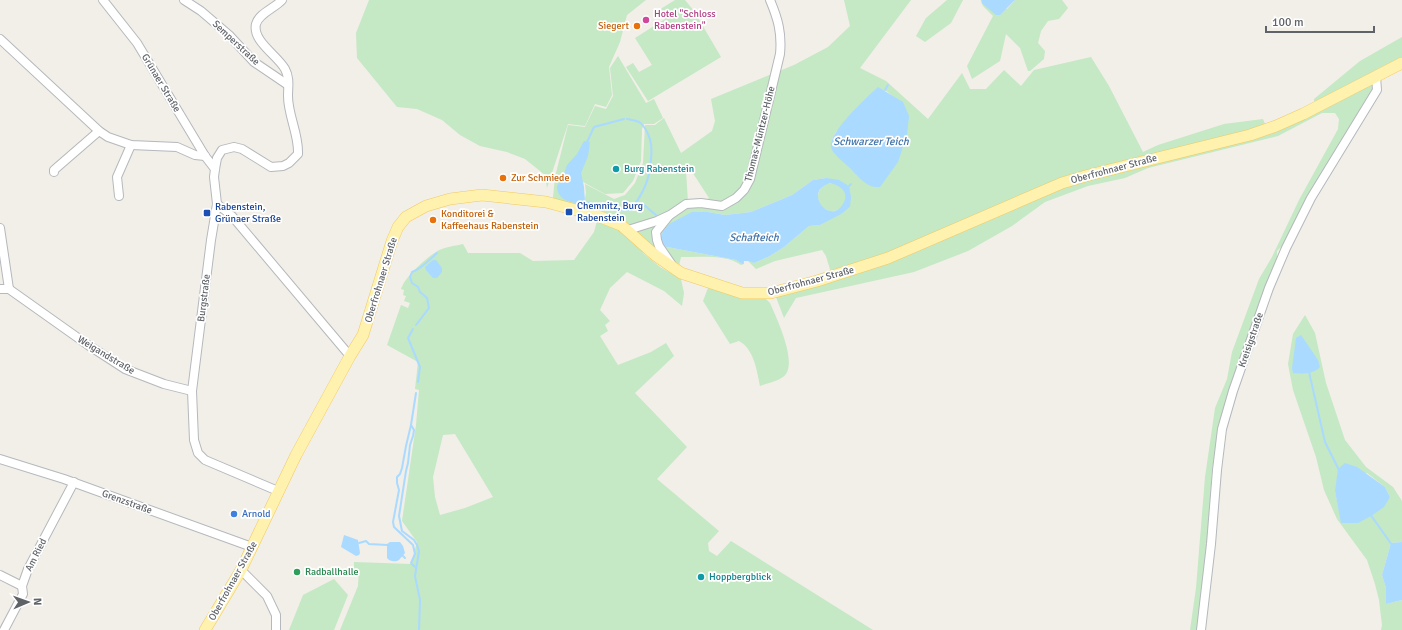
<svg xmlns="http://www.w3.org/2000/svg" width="1402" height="630" font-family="Signika,sans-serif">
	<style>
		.green { fill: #c5e8c5; fill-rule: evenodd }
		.water { fill: #aadaff; fill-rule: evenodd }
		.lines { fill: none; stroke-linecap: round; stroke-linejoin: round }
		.stream { stroke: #aadaff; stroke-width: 2 }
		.minor-casing { stroke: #b5b8bc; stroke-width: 10 }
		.major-casing { stroke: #f2c960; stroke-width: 12 }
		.minor { stroke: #fff; stroke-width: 8 }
		.major { stroke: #fff2af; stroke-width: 11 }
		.hotel-dot { fill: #d1479c; stroke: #fff; stroke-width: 1.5 }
		.food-dot { fill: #e8710a; stroke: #fff; stroke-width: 1.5 }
		.culture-dot { fill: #0f9aa8; stroke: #fff; stroke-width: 1.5 }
		.transit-dot { fill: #1a4fb4; stroke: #fff; stroke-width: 1.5 }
		.shop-dot { fill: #3f7fe0; stroke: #fff; stroke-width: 1.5 }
		.leisure-dot { fill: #2e9e5b; stroke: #fff; stroke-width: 1.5 }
		.labels { text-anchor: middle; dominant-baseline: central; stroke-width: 3.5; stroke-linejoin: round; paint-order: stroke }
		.hotel-label { font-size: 10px; fill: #b23c85; stroke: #fff; text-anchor: start }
		.food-label { font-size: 10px; fill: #c56008; stroke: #fff; text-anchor: start }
		.street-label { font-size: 10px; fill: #5f6368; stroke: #fff }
		.culture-label { font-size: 10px; fill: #0d838f; stroke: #fff; text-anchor: start }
		.transit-label { font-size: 10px; fill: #164399; stroke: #fff; text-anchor: start }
		.shop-label { font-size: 10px; fill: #366cbe; stroke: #fff; text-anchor: start }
		.leisure-label { font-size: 10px; fill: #27864d; stroke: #fff; text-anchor: start }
		.water-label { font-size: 11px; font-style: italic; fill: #4174aa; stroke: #fff }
	</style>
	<rect width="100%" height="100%" fill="#f1efe8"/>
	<!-- green -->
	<g class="green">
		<polygon points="369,0 646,0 627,15 620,42 609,67 612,95 606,107 595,104 585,126 568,124 547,188 545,175 525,159 507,152 480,146 460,135 442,120 417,109 397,107 357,58 356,33"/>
		<polygon points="675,0 685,0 694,11 721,57 648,101 626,67 633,63 639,72 652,65 635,38 665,19 659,10"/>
		<path d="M844,0H911L860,68L886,81L928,119L962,73L970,89H986L1004,70L1021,86L1034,70L1091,57L1109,86L1143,152L1158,145L1224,124L1263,119L1268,132L1315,111L1314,99L1360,61L1402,37V57L1374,71L1373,88L1370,93L1305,201L1283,245L1277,251V259L1248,337L1220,428L1212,469L1207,544L1198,630H1190L1196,588L1205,477L1215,408L1227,379L1232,352L1259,279L1272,257L1299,200L1338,129L1339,119L1335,113H1322L1278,136L1148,168L1125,178L1088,186L1045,202L1012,226L968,251L914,272L796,298L784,318L776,297L831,273L826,256L822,250L775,261L756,269L748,261H744V264L741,265C727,254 699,257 681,257L679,266L583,208L586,193L585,184L614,199L625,195L635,183L643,163L645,125H655L664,118L681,153L712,131L715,121L711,99L794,65L828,47L850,26ZM885,90L895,98L831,147L832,139L836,132ZM689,167L709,198L702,202H688L686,171ZM826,178L848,186L850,207L820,225L809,226L784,247L770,256L754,263L749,260L743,261V264H742L736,260L667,247L708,212L725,215L751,212L792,195L813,180Z"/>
		<polygon points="947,0 963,0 951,23 925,42 916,36 926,18"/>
		<polygon points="980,0 982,3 1007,9 1015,0 1062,0 1068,8 1059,19 1048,21 1041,31 1038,43 1045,51 1044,59 1030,71 1028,71 1020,48 1006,34 1000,61 972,79 967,66 993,16 983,6"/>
		<polygon points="618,56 646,103 654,99 663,118 654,124 644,124 642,129 641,161 633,181 623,193 605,194 583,182 584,192 581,207 553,198 555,177 568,125 585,127 595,106 606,109 613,96 610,68"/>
		<circle cx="832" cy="197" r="14"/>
		<path d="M597,221L621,229L632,238L644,254L660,267L681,279L684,293L682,306L664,291L627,272L610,288L600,310L610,321L605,325L608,331L600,336L618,365L651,352L666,343L674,356L635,393L687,447L657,479L719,531L708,543L709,551L717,556L731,541L873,630H340L358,586L359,570L354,569V562L411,564L417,542L402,521L416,425L419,390L415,389L418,362L387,345L401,305L408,308L410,303L404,301L406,296L403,295L404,290L401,289C405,277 425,259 436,252C443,247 455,246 463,244L468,253H520L533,261L574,260L594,232ZM455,434L493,497L465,508L440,515L435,497L433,477L443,435Z"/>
		<path d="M708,288L741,296L765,298L770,303C777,319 796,359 786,374C781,381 767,383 760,386C757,371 754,349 739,341L730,344L703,301Z"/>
		<path d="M1305,315L1315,333L1326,383L1345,440L1366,467L1393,487L1402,501V542L1391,543L1382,575L1386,588V604L1402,600V630H1381L1382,625L1379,600L1375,584L1367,560L1337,519L1324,490L1316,457L1293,390L1288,364L1293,334ZM1367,473L1385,487L1390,497L1342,523L1335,491Z"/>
		<polygon points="334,579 348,595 334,630 289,630 303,595"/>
	</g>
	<!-- water -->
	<g class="water">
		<polygon points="981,0 1015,0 1000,15 996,15 982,3"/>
		<path d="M878,87L903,102L909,116L907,134L898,162L880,187C878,187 873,187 871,186C864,184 855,173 850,168C844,162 833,155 831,147C828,133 867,97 878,87Z"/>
		<path d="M584,141L590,142L588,156L581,173L584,187L585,202L580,204C567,201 558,200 557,186L562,179L567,165L577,154Z"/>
		<path d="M826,178L839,180L849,186L851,197L850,207L841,214L820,225L809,226L784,247L770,256L754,263L749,261H744L743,264H742L736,260L667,247L662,244L661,238L663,231L669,224L692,212H708L725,215L751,212L792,195L813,180ZM830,183C839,185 849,191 844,202C832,228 801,192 830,183Z"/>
		<polygon points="433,260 436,260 442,268 442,272 437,278 433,278 426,270 425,267"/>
		<path d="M1301,335L1318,360L1320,367C1314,374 1301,374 1293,373L1292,368L1296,338Z"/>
		<polygon points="1345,463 1357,467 1385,487 1390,497 1384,507 1371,516 1358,523 1341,523 1335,491 1338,469"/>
		<polygon points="344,535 358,540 360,553 359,555 356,556 341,547"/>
		<path d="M390,542H400L403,546L405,553L399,560C396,562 390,562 387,558V544Z"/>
		<polygon points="1402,542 1402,600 1386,604 1386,588 1382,575 1391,543"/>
	</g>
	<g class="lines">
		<!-- stream -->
		<g class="stream">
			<polyline points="885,90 888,85"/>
			<path d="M627,119C631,120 635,120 639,122C644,125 646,130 648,134C652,142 652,150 651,159C650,180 643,193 631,210"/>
			<polyline points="587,142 594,127 624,119"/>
			<polyline points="849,186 851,184"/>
			<path d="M585,202C597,206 619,212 632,209C636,208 640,207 644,205L656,215"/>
			<path d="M416,325L429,308L427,298L420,292L418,287L412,283L410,277L412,272C421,269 429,260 437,253"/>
			<polyline points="413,329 408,338 420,367 418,382"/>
			<polyline points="1309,372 1325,442 1339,470"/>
			<polyline points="416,393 411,425 414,430 413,436 410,445 408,463 406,471 399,516 402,531 414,540 417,545 419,551 415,576 420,600 419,630"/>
			<polyline points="411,425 406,446 402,468 400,474 397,477 397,483 399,490 393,522 394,527 413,545 415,554 411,563 416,568"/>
			<polyline points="1370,514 1392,545"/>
			<polyline points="359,543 366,541 369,544 387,545"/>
			<polyline points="403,556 405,558"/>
		</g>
		<!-- minor casing -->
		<g class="minor-casing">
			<g id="minor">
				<polyline points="103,0 137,43 205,156 215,169"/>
				<polyline points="184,0 201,11 229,35 254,62 288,85"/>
				<polyline points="0,39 99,131 108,137 131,145 177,147 195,155 205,156"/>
				<polyline points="54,172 54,170 99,131"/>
				<polyline points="119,196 117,177 131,145"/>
				<polyline points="217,204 232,216 350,356"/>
				<polyline points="668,217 656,232 657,240 659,246 672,265"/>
				<polyline points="0,228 9,289"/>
				<path d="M628,230L657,221L670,215L686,204L701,203L722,206L736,198L744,190L750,179L780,54C782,33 778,19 770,0"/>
				<polyline points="0,289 9,289 88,345 125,369 164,384 192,391"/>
				<polyline points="0,459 64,479 252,547"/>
				<path d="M278,491L205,460L198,453L194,440L192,391L211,240L217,204L214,177L215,169L217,158L222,150L234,147L242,149L271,167L283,166L289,163L298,154C299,134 288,116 288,96C288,87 290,78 285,69C277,55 252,41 256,24C259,13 275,8 282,0"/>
				<polyline points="241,570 267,596 276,615 276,630"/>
				<polyline points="0,575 22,586"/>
				<polyline points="4,630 23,594 22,586 28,569 74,482"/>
				<polyline points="1201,630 1211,544 1217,470 1222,429 1233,391 1269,288 1286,248 1311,198 1377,90 1376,76"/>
			</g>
		</g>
		<!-- major casing -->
		<g class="major-casing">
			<polyline id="major" points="205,630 241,570 296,455 350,356 363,335 392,241 398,227 406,217 426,206 450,199 482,195 546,202 595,215 621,225 655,255 681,273 742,293 771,293 817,281 888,258 1062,183 1089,175 1250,135 1276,126 1303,114 1402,63"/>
		</g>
		<!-- minor -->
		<use href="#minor" class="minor"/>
		<!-- major -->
		<use href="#major" class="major"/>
	</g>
	<!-- markers -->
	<circle class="hotel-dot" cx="646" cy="20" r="4"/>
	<g class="food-dot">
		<circle cx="637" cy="26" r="4"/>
		<circle cx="503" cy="178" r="4"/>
		<circle cx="433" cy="220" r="4"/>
	</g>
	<g class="culture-dot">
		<circle cx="616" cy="169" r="4"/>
		<circle cx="701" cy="577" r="4"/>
	</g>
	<g class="transit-dot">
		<rect x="565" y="208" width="8" height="8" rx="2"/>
		<rect x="203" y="209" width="8" height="8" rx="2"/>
	</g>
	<circle class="shop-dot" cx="234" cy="514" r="4"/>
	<circle class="leisure-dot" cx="297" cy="572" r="4"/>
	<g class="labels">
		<!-- hotel labels -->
		<g class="hotel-label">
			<text x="654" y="14">Hotel "Schloss<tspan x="654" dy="12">Rabenstein"</tspan></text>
		</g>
		<!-- food labels -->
		<g class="food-label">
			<text x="629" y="26" text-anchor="end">Siegert</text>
			<text x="511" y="178">Zur Schmiede</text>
			<text x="441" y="214">Konditorei &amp;<tspan x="441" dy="12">Kaffeehaus Rabenstein</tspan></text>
		</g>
		<!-- street labels -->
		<g class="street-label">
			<text transform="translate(236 43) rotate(43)">Semperstraße</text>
			<text transform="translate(161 83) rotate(59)">Grünaer Straße</text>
			<text transform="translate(760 134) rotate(-76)">Thomas-Müntzer-Höhe</text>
			<text transform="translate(1114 169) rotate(-15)">Oberfrohnaer Straße</text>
			<text transform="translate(381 280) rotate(-73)">Oberfrohnaer Straße</text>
			<text transform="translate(811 281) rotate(-15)">Oberfrohnaer Straße</text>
			<text transform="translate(204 298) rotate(-83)">Burgstraße</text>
			<text transform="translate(1251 340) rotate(-71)">Kreisigstraße</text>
			<text transform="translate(106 355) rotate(31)">Weigandstraße</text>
			<text transform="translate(127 502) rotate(20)">Grenzstraße</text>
			<text transform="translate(36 555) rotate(-63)">Am Ried</text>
			<text transform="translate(233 581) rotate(-61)">Oberfrohnaer Straße</text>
		</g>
		<!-- culture labels -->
		<g class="culture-label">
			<text x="624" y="169">Burg Rabenstein</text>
			<text x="709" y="577">Hoppbergblick</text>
		</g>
		<!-- transit labels -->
		<g class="transit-label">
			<text x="577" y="206">Chemnitz, Burg<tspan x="577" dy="12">Rabenstein</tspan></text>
			<text x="215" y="207">Rabenstein,<tspan x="215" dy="12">Grünaer Straße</tspan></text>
		</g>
		<!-- shop labels -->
		<g class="shop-label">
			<text x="242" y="514">Arnold</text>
		</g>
		<!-- leisure labels -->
		<g class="leisure-label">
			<text x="305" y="572">Radballhalle</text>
		</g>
		<!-- water labels -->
		<g class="water-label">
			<text x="871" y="141">Schwarzer Teich</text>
			<text x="754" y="237">Schafteich</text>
		</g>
	</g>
	<!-- north arrow -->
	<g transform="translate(28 602) rotate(88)" stroke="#ffffff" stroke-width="3" paint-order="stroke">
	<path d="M0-3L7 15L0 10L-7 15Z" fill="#5f6368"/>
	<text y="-6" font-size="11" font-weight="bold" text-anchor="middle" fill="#5f6368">N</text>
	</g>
	<!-- scale -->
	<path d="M1266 26v6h108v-6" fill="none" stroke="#5f6368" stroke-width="2"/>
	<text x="1272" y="26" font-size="12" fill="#5f6368" stroke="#ffffff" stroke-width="3" paint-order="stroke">100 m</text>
</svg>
